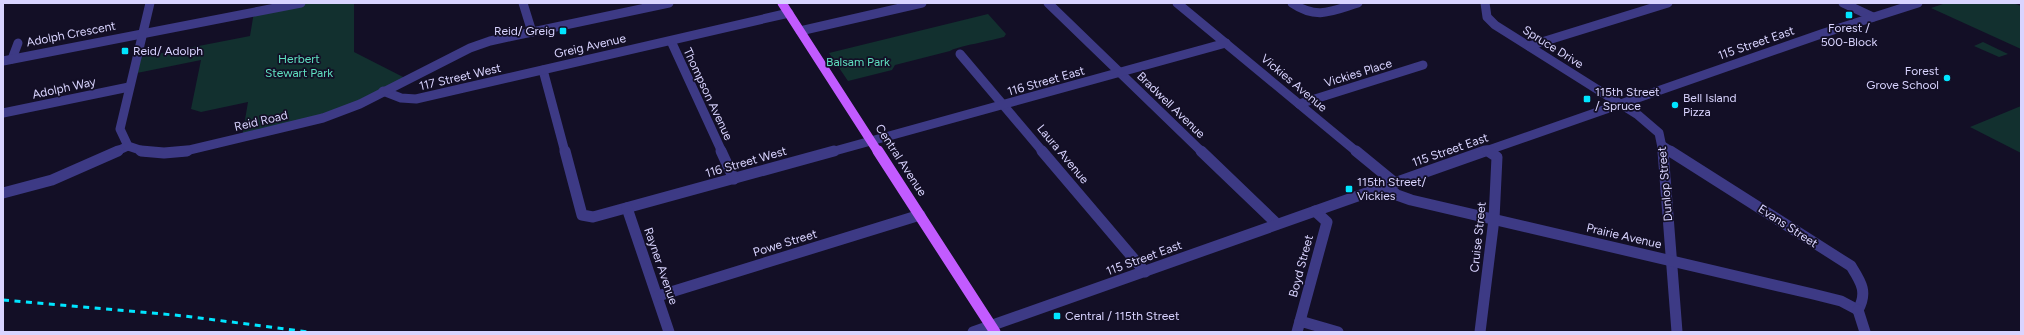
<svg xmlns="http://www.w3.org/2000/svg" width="2024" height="335" font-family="Figtree,sans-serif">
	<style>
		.green { fill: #12302f }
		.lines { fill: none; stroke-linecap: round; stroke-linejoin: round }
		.minor-far1 { stroke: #3d3a85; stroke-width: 9 }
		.minor { stroke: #3d3a85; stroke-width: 11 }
		.major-far1 { stroke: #c25bff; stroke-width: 9 }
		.major { stroke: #c25bff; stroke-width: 11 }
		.rail { stroke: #00e5ff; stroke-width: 3; stroke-dasharray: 6 5.5; stroke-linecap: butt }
		.poi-dot { fill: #00e5ff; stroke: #130f26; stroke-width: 1.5 }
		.labels { text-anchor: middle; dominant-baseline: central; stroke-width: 3.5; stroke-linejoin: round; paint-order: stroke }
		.poi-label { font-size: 12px; fill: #d9d4ff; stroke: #130f26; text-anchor: start }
		.street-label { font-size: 12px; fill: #d9d4ff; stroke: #130f26 }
		.park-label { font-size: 12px; fill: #5fe0c0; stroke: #130f26 }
	</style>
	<rect width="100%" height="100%" fill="#130f26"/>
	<!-- green -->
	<g class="green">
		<polygon points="299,3 354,3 354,52 407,79 356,105 242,138 248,102 201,112 191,109 201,60 132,74 137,58 250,36 254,12"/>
		<polygon points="1946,3 2013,3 2021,6 2021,49 1931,8"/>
		<path d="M988,14L1006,34L1004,37C994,40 955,47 950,51L895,65L892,70L848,81L829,53Z"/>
		<polygon points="1983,42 2008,54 1999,57 1974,46"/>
		<polygon points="2021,106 2021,153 1970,127"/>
	</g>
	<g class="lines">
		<!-- minor-far1 -->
		<g class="minor-far1">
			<polyline points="523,3 532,32"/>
			<polyline points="1048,3 1202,152"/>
			<polyline points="1177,3 1357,152"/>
			<path d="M1292,3C1317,20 1332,11 1358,3"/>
			<polyline points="1485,3 1487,17 1495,25 1638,115 1659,133 1663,152"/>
			<polyline points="1843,3 1873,17"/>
			<polyline points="800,31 922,3"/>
			<polyline points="671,41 722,152"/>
			<polyline points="1529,46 1668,3"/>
			<polyline points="960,54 1043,152"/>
			<polyline points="12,59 18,43"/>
			<polyline points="3,61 301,3"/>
			<polyline points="543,70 565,152"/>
			<polyline points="383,91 401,98 416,99 789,13"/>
			<polyline points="1299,104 1423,65"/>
			<polyline points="3,113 129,87"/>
			<polyline points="1663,146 1672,152"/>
			<polyline points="1487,150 1489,152"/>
			<polyline points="115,152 128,146"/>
			<polyline points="146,152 128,146 120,129 150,3"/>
			<polyline points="181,152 323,118 360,104 470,48 490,41 669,3"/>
			<polyline points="831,152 1226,43"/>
			<polyline points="1483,152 1824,33 1918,3"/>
		</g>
		<!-- minor -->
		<g class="minor">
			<polyline points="141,151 164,153 187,151"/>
			<polyline points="565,151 582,215 593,217 834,151"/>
			<polyline points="721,151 734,179"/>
			<polyline points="1042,151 1145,272"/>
			<polyline points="1201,151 1277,224"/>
			<polyline points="1356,151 1395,183"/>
			<polyline points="1663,151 1677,332"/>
			<path d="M1670,151L1851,266C1861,282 1868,292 1858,310"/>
			<polyline points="1386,186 1397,195 1411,200 1813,294 1841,301 1858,310"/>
			<polyline points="3,193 52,180 118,151"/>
			<polyline points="627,208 669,332"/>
			<polyline points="658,296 920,215"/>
			<polyline points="1858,310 1865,332"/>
			<polyline points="1300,321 1338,332"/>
			<polyline points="973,332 1485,151"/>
			<polyline points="1297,332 1327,222 1315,211"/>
			<polyline points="1480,332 1494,219 1497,157 1488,151"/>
		</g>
		<!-- major-far1 -->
		<polyline class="major-far1" points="782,3 878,152"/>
		<!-- major -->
		<polyline class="major" points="878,151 995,332"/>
		<!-- rail -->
		<polyline class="rail" points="3,300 185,316 308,332"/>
	</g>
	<!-- markers -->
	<g class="poi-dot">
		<rect x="1845" y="11" width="8" height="8" rx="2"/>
		<rect x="559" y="27" width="8" height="8" rx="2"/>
		<rect x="121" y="47" width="8" height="8" rx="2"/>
		<circle cx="1947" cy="78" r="4"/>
		<rect x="1583" y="95" width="8" height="8" rx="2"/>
		<circle cx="1675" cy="105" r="4"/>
		<rect x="1345" y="185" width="8" height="8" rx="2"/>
		<rect x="1053" y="312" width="8" height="8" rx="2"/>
	</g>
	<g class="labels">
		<!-- poi labels -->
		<g class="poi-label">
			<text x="1849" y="28" text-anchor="middle">Forest /<tspan x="1849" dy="14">500-Block</tspan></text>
			<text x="555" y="31" text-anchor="end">Reid/ Greig</text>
			<text x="133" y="51">Reid/ Adolph</text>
			<text x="1939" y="71" text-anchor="end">Forest<tspan x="1939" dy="14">Grove School</tspan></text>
			<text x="1595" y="92">115th Street<tspan x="1595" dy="14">/ Spruce</tspan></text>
			<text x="1683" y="98">Bell Island<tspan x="1683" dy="14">Pizza</tspan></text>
			<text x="1357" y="182">115th Street/<tspan x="1357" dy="14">Vickies</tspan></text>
			<text x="1065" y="316">Central / 115th Street</text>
		</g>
		<!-- street labels -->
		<g class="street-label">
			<text transform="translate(71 34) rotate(-11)">Adolph Crescent</text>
			<text transform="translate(1756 43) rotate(-19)">115 Street East</text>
			<text transform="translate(590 46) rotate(-13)">Greig Avenue</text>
			<text transform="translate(1553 47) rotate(32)">Spruce Drive</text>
			<text transform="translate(1358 73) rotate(-17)">Vickies Place</text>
			<text transform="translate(460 77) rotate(-13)">117 Street West</text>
			<text transform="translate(1046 81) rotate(-16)">116 Street East</text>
			<text transform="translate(1294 83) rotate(40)">Vickies Avenue</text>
			<text transform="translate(64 88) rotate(-12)">Adolph Way</text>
			<text transform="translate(708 94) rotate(65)">Thompson Avenue</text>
			<text transform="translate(1171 105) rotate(44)">Bradwell Avenue</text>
			<text transform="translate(261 121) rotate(-13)">Reid Road</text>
			<text transform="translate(1450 150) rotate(-19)">115 Street East</text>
			<text transform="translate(1063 154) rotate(50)">Laura Avenue</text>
			<text transform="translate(901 160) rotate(57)">Central Avenue</text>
			<text transform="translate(746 162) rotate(-16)">116 Street West</text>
			<text transform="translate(1665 184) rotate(-95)">Dunlop Street</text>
			<text transform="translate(1788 226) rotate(33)">Evans Street</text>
			<text transform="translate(1624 236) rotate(13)">Prairie Avenue</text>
			<text transform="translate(1478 237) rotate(-84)">Cruise Street</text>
			<text transform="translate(785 243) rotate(-17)">Powe Street</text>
			<text transform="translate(1144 258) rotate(-20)">115 Street East</text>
			<text transform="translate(661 266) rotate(71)">Rayner Avenue</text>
			<text transform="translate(1301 266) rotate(-75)">Boyd Street</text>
		</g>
		<!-- park labels -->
		<g class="park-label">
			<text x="299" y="59">Herbert<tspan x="299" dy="14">Stewart Park</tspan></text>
			<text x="858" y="62">Balsam Park</text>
		</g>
	</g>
	<!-- border -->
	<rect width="2024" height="335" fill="none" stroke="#d9d4ff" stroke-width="8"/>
</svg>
